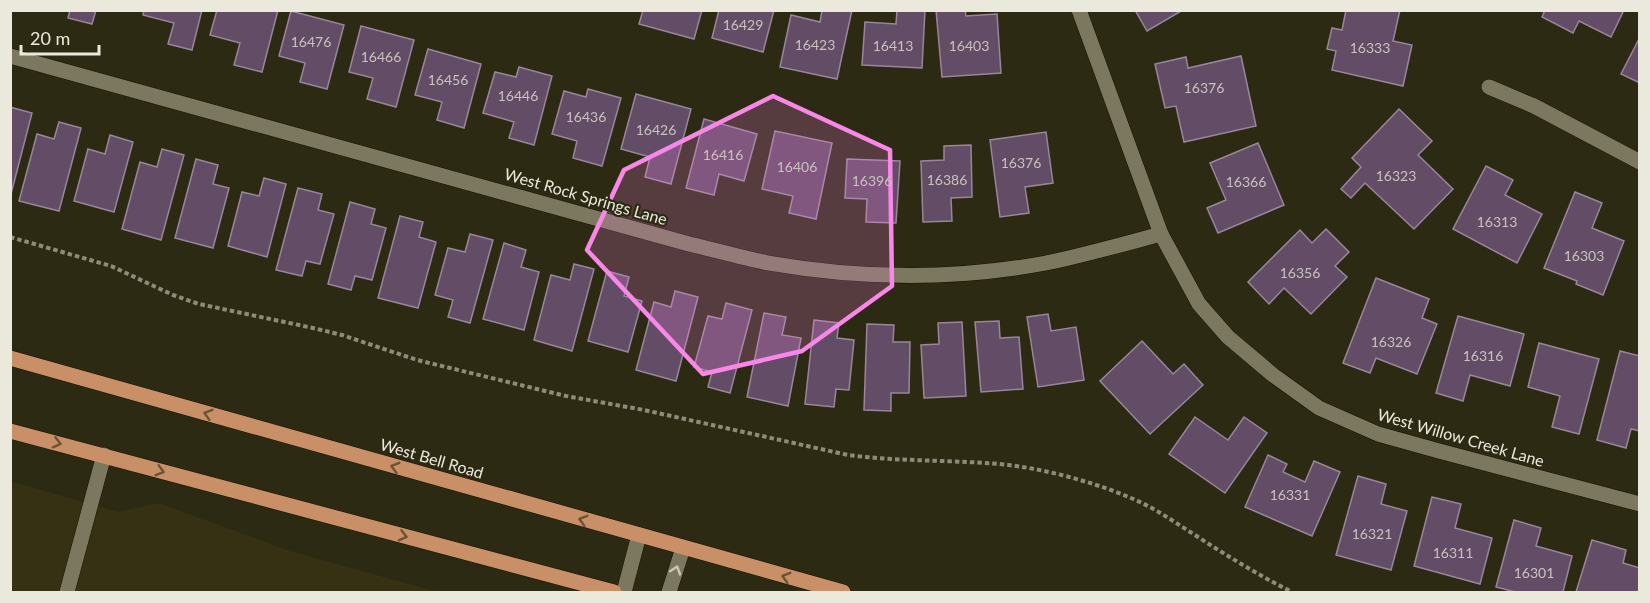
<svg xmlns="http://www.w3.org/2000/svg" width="1650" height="603" font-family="Lato,sans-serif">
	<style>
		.built { fill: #363113 }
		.building { fill: #634c66; stroke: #98869a; stroke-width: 1.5 }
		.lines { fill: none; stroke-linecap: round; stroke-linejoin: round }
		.minor-casing { stroke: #161201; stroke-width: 16 }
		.major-casing { stroke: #161201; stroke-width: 16 }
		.path { stroke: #8d8b79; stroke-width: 4; stroke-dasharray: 4.5 3; stroke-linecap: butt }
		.minor { stroke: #7c775f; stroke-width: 15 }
		.major { stroke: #c99067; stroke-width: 15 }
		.oneway { stroke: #6b5335 }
		.oneway2 { stroke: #cac7b6 }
		.marked { fill: #f987e8; fill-opacity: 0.2; stroke: #f987e8; stroke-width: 4.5; stroke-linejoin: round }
		.labels { text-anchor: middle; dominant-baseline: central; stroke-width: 4.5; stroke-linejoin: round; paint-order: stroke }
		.number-label { font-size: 14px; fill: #c9c2be }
		.street-label { font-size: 16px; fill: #ebe9dc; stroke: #2d2a14 }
	</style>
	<rect width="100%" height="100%" fill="#2d2a14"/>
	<!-- built -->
	<polygon class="built" points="10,481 118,512 159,503 290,551 438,592 11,592"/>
	<!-- building -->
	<g class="building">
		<polygon points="70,10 96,10 92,24 68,18"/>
		<polygon points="144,10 202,10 192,50 168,44 174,23 143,15"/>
		<polygon points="217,10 278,10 262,72 234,65 240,43 210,35"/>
		<polygon points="643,10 702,10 694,39 639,24"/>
		<polygon points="719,10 774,10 763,52 712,38"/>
		<polygon points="822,10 852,10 837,79 780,67 791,15 820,22"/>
		<polygon points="897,10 925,10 922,68 862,65 865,22 896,24"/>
		<polygon points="936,10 965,10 966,16 997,14 1001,73 942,77"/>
		<polygon points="1135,10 1183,10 1147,31"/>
		<polygon points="1346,10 1400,10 1393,41 1412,45 1403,86 1332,70 1336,51 1327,49 1332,28 1342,30"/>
		<polygon points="1545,10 1624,10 1611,37 1579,21 1573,33 1542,17"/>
		<polygon points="291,11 344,25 327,89 300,82 305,63 279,56"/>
		<polygon points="361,26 414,40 396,107 367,99 373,78 349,72"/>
		<polygon points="1640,37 1640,83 1621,74"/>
		<polygon points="428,49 481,64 464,128 437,120 442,102 415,95"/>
		<polygon points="1241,56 1256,126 1184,142 1176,106 1165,108 1155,64 1186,57 1188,68"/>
		<polygon points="519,67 552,76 534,145 509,138 514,122 483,113 495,72 516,77"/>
		<polygon points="588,89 621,98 602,166 573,158 577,141 552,134 564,91 586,97"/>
		<polygon points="636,94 691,109 671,184 645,177 650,157 621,149"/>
		<polygon points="10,107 32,113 11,194 10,193"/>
		<polygon points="1399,109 1432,141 1418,155 1453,189 1414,229 1365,183 1351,198 1341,189 1361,167 1352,158"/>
		<polygon points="704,119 757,134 744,181 719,174 714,195 686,188"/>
		<polygon points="59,122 81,128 59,211 19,201 37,134 54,139"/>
		<polygon points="775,131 832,143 816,219 789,213 793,196 762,189"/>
		<polygon points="1046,132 1053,183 1025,187 1029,213 1000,217 990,140"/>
		<polygon points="110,135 133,142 114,212 74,201 88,149 105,154"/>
		<polygon points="1258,143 1284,205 1218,233 1207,208 1226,200 1210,163"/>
		<polygon points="971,145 972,197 951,198 952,221 923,222 921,161 944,160 944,146"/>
		<polygon points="162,149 184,155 161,240 122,229 140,162 157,167"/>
		<polygon points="196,159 218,165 213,184 229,188 213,248 175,238"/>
		<polygon points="847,159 900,161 896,223 866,222 867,199 845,198"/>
		<polygon points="1486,166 1513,180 1505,195 1542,214 1517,263 1453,229"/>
		<polygon points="264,178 286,184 267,257 228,246 242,192 259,196"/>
		<polygon points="298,188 322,194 318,210 334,214 320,264 306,261 302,276 276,270"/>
		<polygon points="1575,192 1602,203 1592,228 1624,241 1603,295 1576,284 1577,281 1544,268"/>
		<polygon points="350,202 375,209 371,224 386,228 372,280 355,276 351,290 328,284"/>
		<polygon points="400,216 423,222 419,237 436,242 418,308 378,298"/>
		<polygon points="1326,229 1349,252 1335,266 1347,277 1311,314 1284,288 1269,304 1248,282 1300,230 1312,243"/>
		<polygon points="470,234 493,240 470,323 448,317 453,300 435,295 448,248 465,252"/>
		<polygon points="504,243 526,250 521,267 539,272 524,330 483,319"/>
		<polygon points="574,264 594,269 572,351 534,340 551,275 570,280"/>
		<polygon points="607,271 629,277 624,296 642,301 628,352 588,341"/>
		<polygon points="1376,278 1429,299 1422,318 1437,324 1417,374 1376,358 1370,373 1343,363"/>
		<polygon points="675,291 698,297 676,381 636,370 654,302 671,307"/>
		<polygon points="726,303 752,310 730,393 708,387 712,372 694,367 708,316 722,319"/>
		<polygon points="764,313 786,317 782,335 801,338 788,406 747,397"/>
		<polygon points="1048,314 1051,331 1076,327 1084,380 1038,387 1027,317"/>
		<polygon points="1458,316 1524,334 1510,386 1470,375 1463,401 1436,393"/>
		<polygon points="814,320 839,323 837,338 854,340 849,390 836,389 834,407 805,404"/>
		<polygon points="999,321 1000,338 1019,337 1023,389 981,392 975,322"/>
		<polygon points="962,322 966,396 924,398 921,345 939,344 938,323"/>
		<polygon points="867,324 894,325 893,342 910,342 909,393 891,393 891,411 864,410"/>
		<polygon points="1142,341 1173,374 1184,364 1203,385 1150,434 1100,381"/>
		<polygon points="1539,343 1599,359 1579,434 1552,427 1560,396 1528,387"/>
		<polygon points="1620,351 1640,356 1640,431 1631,429 1626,448 1597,440"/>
		<polygon points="1195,417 1228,440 1244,417 1267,433 1225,493 1169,454"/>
		<polygon points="1268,455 1287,464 1283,472 1305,482 1314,461 1340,472 1312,536 1245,507"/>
		<polygon points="1358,476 1386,484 1381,504 1407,511 1391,570 1336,555"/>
		<polygon points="1432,497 1461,504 1455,528 1492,538 1480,584 1414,566"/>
		<polygon points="1514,520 1541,528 1536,546 1572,556 1563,592 1515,592 1496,587"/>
		<polygon points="1592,540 1626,550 1623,563 1640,568 1640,592 1576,592"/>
	</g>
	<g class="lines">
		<!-- minor casing -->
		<g class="minor-casing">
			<g id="minor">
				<polyline points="1079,10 1161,234 1199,304 1228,337 1273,375 1319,408 1378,434 1439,451 1640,504"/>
				<path d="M10,56L689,244C715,250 742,258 768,263C860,279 955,280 1046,263C1085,255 1123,244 1161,234"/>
				<polyline points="1489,87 1534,106 1640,162"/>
				<polyline points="67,592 104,455"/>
				<polyline points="624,592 639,535"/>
				<polyline points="669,592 683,548"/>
			</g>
		</g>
		<!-- major casing -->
		<g class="major-casing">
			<g id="major">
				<polyline points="10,358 843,592"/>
				<polyline points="10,431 614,592"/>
			</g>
		</g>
		<!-- path -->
		<path class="path" d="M10,237L111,266L173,295L199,304L313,328L342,335L417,360L566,396L644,410L848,455C894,461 939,460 985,463C1031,465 1089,480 1131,498C1155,508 1176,523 1198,537C1229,557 1260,576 1292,592"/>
		<!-- minor -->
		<use href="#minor" class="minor"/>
		<!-- major -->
		<use href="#major" class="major"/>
	</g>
	<!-- one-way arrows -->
	<defs><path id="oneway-chevron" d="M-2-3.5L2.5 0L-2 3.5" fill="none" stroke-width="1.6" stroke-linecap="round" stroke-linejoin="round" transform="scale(1.5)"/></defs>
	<g class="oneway">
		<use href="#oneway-chevron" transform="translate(208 414) rotate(-164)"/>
		<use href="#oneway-chevron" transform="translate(57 443) rotate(14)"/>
		<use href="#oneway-chevron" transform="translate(395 467) rotate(-164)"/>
		<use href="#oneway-chevron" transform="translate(160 471) rotate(16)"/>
		<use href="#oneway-chevron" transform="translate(583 520) rotate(-164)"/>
		<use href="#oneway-chevron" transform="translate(403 536) rotate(15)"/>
		<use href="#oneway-chevron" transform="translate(786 577) rotate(-164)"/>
	</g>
	<use class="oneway2" href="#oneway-chevron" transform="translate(676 570) rotate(-72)"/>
	<!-- marked area -->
	<path class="marked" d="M773,96L890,150L892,286L802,351L703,374L587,250L624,170Z"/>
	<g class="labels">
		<!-- number labels -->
		<g class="number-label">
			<text x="743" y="24">16429</text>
			<text x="311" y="41">16476</text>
			<text x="815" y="44">16423</text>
			<text x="893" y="45">16413</text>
			<text x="969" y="45">16403</text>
			<text x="1370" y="47">16333</text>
			<text x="381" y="56">16466</text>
			<text x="448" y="79">16456</text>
			<text x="1204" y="87">16376</text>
			<text x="518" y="95">16446</text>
			<text x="586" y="116">16436</text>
			<text x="656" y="129">16426</text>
			<text x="723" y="154">16416</text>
			<text x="1021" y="162">16376</text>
			<text x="797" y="166">16406</text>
			<text x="1396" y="175">16323</text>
			<text x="947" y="179">16386</text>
			<text x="872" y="180">16396</text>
			<text x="1246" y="181">16366</text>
			<text x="1497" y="221">16313</text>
			<text x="1584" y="255">16303</text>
			<text x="1300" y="272">16356</text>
			<text x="1391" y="341">16326</text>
			<text x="1483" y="355">16316</text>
			<text x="1290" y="494">16331</text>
			<text x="1372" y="533">16321</text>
			<text x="1453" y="552">16311</text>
			<text x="1534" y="572">16301</text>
		</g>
		<!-- street labels -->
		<g class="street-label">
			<text transform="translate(586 196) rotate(16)">West Rock Springs Lane</text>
			<text transform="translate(1461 437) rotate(16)">West Willow Creek Lane</text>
			<text transform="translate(432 458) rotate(16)">West Bell Road</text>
		</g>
	</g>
	<!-- border -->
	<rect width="1650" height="603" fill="none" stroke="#ebe9dc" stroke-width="24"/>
	<!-- scale -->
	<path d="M21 45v9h78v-9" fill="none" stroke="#ebe9dc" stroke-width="3"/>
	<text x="30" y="45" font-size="18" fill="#ebe9dc" stroke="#2d2a14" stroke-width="4.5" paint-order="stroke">20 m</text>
</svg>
